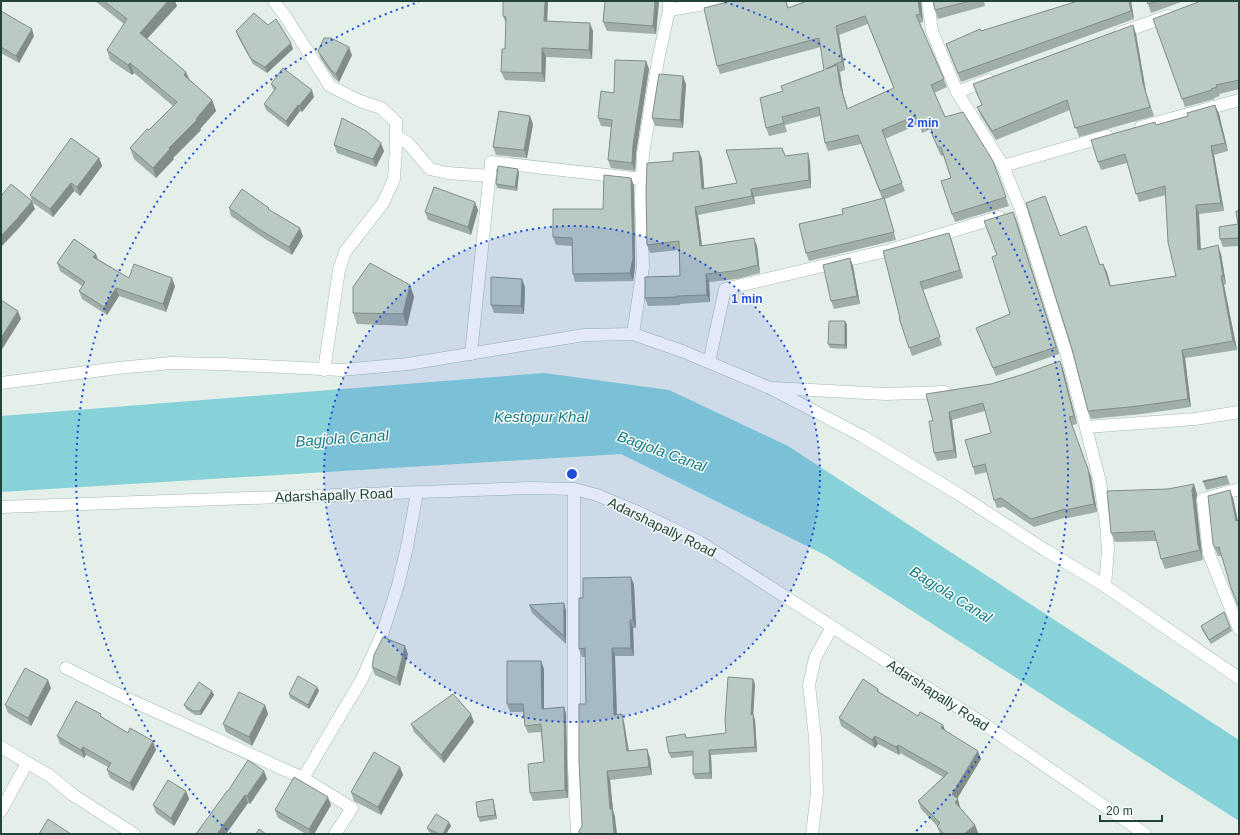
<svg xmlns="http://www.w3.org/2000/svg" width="1240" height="835" font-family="Arial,sans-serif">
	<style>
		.water { fill: #87d2d9 }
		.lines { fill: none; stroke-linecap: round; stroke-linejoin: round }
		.minor-casing { stroke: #a6b8b1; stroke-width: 13 }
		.tertiary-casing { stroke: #a6b8b1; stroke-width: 13 }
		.minor { stroke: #fff; stroke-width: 12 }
		.tertiary { stroke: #fff; stroke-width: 12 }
		.wall { fill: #9faea7; fill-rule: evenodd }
		.shaded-wall { fill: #828d88 }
		.building { fill: #b9cac2; stroke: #828d88; fill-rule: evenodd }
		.ring { fill: none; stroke: #1d4ed8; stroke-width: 2; stroke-dasharray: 2 4 }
		.labels { text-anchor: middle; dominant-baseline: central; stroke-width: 3; stroke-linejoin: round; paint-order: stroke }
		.street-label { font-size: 14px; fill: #214338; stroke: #f6fbf8 }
		.water-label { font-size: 15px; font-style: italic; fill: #147b86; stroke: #f6fbf8 }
		.centre { fill: #1d4ed8; stroke: #f6fbf8; stroke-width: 2 }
		.ring-label { font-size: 12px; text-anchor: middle; font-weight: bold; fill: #1d4ed8; stroke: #f6fbf8; stroke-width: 3; stroke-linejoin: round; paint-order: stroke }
	</style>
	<rect width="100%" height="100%" fill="#e4efea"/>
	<!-- water -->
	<polygon class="water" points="544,373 669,390 788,446 1239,740 1239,821 825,555 621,454 1,492 1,416"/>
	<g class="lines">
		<!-- minor casing -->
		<g class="minor-casing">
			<g id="minor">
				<polyline points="274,1 285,16 330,86 360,101 381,108 396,122 396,148 394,179 383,203 345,252 339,270 324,370"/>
				<polyline points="928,1 932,31 957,92 1003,166 1021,210 1068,359 1100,482 1106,523 1108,550 1105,586"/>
				<polyline points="669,10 723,1"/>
				<polyline points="1120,33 1168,16"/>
				<polyline points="957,92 989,80"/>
				<polyline points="1141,127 1239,100"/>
				<polyline points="396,136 408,143 430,169 447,173 490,176"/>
				<polyline points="1003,166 1107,136"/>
				<polyline points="633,334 643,267 641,200 643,154 658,60 669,10 669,1"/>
				<polyline points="471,354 491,162 642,179"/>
				<polyline points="709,362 725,289 890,250 999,217"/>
				<polyline points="1,383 118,368 171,363 222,364 341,370 408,364 584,335 633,334 682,351 770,388 862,436 960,495 1045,550 1105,586 1239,678"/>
				<polyline points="774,388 886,394 945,392"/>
				<polyline points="1086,427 1195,419 1239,412"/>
				<polyline points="574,489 574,768 577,834"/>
				<polyline points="1239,489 1203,499 1209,554 1239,629"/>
				<polyline points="66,668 128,699 303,778"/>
				<polyline points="1,811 27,763"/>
				<polyline points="335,834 352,808 303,778 362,679 383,632 398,585 407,547 417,493"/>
				<polyline points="812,834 817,793 815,737 809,685 815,658 832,627"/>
			</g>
		</g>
		<!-- tertiary casing -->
		<g class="tertiary-casing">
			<g id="tertiary">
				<polyline points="1,507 531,488 574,489 597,495 640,513 700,542 987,726 1145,834"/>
				<polyline points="1,747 50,776 73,795 134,834"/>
			</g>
		</g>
		<!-- minor -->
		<use href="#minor" class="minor"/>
		<!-- tertiary -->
		<use href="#tertiary" class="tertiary"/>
	</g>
	<!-- wall -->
	<g class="wall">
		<polygon points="95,1 175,1 177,6 147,39 186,72 189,79 212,100 216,111 200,129 201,130 173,158 174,159 156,178 134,159 130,148 173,106 134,73 132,75 110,60 107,50 124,24"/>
		<polygon points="659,1 656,34 607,31 603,22"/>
		<path d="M807,1H921L923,22L920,23L947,87L934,93L945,117L993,161L1009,206L955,222L952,214L951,178L943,155L941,156L936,145L931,129L922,133L919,124L885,139L905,191L885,199L896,240L809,261L806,253L843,214L882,198L861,144L828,151L825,143L820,116L785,125L787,132L769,136L766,128L783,91L824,70L821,47L720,74L717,66L727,2L789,8ZM868,24L894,89L848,109L843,93L840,72L845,70L839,35Z"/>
		<polygon points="933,1 984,1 985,6 938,19 935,10"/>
		<polygon points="1131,1 1134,19 961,82 946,44 981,31"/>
		<polygon points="1147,1 1184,1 1151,13"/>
		<polygon points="1239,1 1239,89 1219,94 1220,96 1214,98 1215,99 1185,107 1153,19"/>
		<polygon points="1,11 34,36 19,63 1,53"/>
		<polygon points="503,16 548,21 593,31 592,59 546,57 545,82 505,80 501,72 505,49 506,24"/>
		<polygon points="1133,25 1136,34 1146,92 1154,116 1079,137 1070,110 996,140 981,116 977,107 982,105 973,84"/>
		<polygon points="236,31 293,49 267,73 253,64 238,37"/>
		<polygon points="318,51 352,55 339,82 334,78 321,59"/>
		<polygon points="646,61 649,69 636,153 635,171 611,168 608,160 611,127 601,126 598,118 614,93"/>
		<polygon points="271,84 314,97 302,112 300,111 288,127 266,110 264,104 274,91"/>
		<polygon points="686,84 683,128 655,126 652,118"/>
		<polygon points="1215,105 1219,114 1228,151 1214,155 1224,211 1199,214 1201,249 1221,254 1226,284 1224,285 1237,350 1185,358 1191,407 1142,414 1091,419 1088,411 1060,236 1100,265 1103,264 1110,286 1176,276 1166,195 1139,202 1127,163 1101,170 1098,162 1156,125 1188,116"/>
		<polygon points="533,124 527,158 496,155 493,147"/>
		<polygon points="334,145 384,151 376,167 337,153"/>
		<polygon points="699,151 702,159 704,189 737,183 785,156 810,161 811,188 754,197 755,204 698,215 702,245 757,246 760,273 737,279 709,282 710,302 680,304 680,305 648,306 645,298 680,276 679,250 650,253 647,245 673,161"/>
		<polygon points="99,158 102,166 80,196 74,191 53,217 33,203 30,195"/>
		<polygon points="519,173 517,191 497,188 496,184"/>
		<polygon points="631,178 634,186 635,267 633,281 575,282 573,274 572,246 556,245 553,237 603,209"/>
		<polygon points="229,208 303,236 292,255 265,239 231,216"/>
		<polygon points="478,210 471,235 428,220 425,212"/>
		<polygon points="1239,211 1239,246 1223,247 1220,239 1238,224"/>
		<polygon points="1013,212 1059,354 996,376 976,328 1010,314 997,255"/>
		<polygon points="949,233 963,278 923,290 942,345 912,356 899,318 900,318 883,251"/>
		<polygon points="850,258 853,266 860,304 834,309 831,301"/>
		<polygon points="98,259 129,278 175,286 166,312 119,296 107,315 82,299 79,291 82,286 60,271 57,263"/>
		<polygon points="410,285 414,297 407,326 357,324 353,313"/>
		<polygon points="525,287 524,314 494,313 491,305"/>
		<polygon points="845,321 847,325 847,349 830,348 828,344"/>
		<polygon points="1063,369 1077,424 1072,425 1091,477 1097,512 1068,518 1067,517 1034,527 1004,507 997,508 994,500 987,472 975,475 973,467 991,433 985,411 952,420 957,458 937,461 934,453 933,421 991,384"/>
		<polygon points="1227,476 1230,484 1206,490 1203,481"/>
		<polygon points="1230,490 1233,498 1238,520 1222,556 1218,556 1213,544"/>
		<polygon points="1197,494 1196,500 1202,555 1203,560 1165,569 1161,559 1157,541 1115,542 1111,533"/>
		<polygon points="631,577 634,585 636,628 633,628 634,656 615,656 617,715 624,722 629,751 647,749 650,758 652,775 610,780 613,810 615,817 582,826 586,704 585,657 582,657 579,649 583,598"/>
		<polygon points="564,603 566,611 566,644 532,613 529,605"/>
		<polygon points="1224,612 1232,631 1211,644 1202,630 1201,626"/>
		<polygon points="408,654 400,686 375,675 372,667"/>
		<polygon points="544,669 544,709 564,707 566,714 568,798 533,801 530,793 544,762 541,732 528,733 525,726 523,712 510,712 507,704"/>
		<polygon points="755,684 753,714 755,720 757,752 711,755 712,779 695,779 693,774 693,756 671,758 669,753 685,734 687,738 726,733"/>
		<polygon points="317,687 319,691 309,709 290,698 289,694"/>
		<polygon points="51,688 31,726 8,713 5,705"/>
		<polygon points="878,689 880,693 918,716 943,725 945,731 981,759 957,799 960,807 960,808 975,825 978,833 977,834 940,834 937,826 921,809 918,801 943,777 900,753 899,755 878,744 875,748 841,726 839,718"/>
		<polygon points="212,691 214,695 201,715 195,715 186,709 184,705"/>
		<polygon points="265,705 268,714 252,746 226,732 223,724"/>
		<polygon points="102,718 156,750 133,791 110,778 107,770 108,767 86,755 84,758 60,744 57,736"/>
		<polygon points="474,722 444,763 414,732 411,724"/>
		<polygon points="400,767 403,775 381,815 354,801 351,792"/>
		<polygon points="264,771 267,779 250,804 248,803 226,834 196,834 228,791"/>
		<polygon points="186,791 189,799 174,826 156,813 153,805"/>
		<polygon points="493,799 494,803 497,819 480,822 478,817"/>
		<polygon points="331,805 314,834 306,834 278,818 275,810"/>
		<polygon points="451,826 446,834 433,834 429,832 427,828"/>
	</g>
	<!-- shaded-wall -->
	<g class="shaded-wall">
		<polygon points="168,1 175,1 177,6 143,43 140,33"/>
		<polygon points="545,1 548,1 547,30 544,21"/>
		<polygon points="655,1 659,1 656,34 653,26"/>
		<polygon points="918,1 921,1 923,22 920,14"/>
		<polygon points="1129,1 1131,1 1134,19 1131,11"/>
		<polygon points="590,23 593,31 592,59 589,50"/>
		<polygon points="1133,25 1136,34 1146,92 1154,116 1143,83"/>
		<polygon points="836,26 839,35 845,70 842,61"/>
		<polygon points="32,29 34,36 19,63 16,56"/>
		<polygon points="291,43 293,49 267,73 265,67"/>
		<polygon points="349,47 352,55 339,82 336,74"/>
		<polygon points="542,48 546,57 545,82 542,73"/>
		<polygon points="646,61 649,69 636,153 635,171 632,163 633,145"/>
		<polygon points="130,63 134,73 132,75 128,65"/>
		<polygon points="837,65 840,74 843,93 850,118 840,84"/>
		<polygon points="186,72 190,82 184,75"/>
		<polygon points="683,76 686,84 683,128 680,120"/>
		<polygon points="312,90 314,97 302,112 299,106"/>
		<polygon points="212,100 216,111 200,129 201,130 173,158 174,159 156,178 153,168 169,148"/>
		<polygon points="298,105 300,111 288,127 286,121"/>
		<polygon points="1215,105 1219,114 1228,151 1225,143"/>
		<polygon points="530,116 533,124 527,158 524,150"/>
		<polygon points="381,143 384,151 376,167 373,159"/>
		<polygon points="1211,146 1214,155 1224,211 1221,203"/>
		<polygon points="699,151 702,159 705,197 702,189"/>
		<polygon points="808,153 810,161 811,188 809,180"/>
		<polygon points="99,158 102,166 80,196 77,187"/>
		<polygon points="518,169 519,173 517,191 515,187"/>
		<polygon points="631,178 634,186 635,267 633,281 630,273"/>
		<polygon points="71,183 74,191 53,217 50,209"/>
		<polygon points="751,189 754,197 755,204 752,196"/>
		<polygon points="32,201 35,209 19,228 1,247 1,236"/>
		<polygon points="475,202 478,210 471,235 468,227"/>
		<polygon points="1196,205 1199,214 1201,258 1198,250"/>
		<polygon points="695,207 698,215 703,254 700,246"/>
		<polygon points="1013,212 1016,219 1059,354 1056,347"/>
		<polygon points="300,228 303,236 292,255 289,247"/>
		<polygon points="949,233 952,241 963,278 960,270"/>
		<polygon points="754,238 757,246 760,273 758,265"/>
		<polygon points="1218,245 1221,254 1226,284 1223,276"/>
		<polygon points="96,254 99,262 93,257"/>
		<polygon points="850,258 853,266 860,304 857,296"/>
		<polygon points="1103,264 1107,272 1113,294 1110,286"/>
		<polygon points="706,274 709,282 710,302 707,295"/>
		<polygon points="1221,276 1224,285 1237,350 1233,341"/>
		<polygon points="172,278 175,286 166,312 163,304"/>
		<polygon points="522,279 525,287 524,314 521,306"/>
		<polygon points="410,285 414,297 407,326 403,314"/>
		<polygon points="116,288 119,296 107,315 104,307"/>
		<polygon points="18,311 21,319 1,351 1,338"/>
		<polygon points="845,321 847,325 847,349 845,345"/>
		<polygon points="1182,350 1185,358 1191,407 1188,399"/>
		<polygon points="1060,361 1063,369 1077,424 1074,416"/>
		<polygon points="949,412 952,420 957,458 954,450"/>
		<polygon points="1088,469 1091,477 1097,512 1094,504"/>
		<polygon points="1194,484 1197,494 1196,500 1202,555 1203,560 1198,545 1192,490"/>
		<polygon points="1230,490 1233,498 1239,528 1236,521"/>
		<polygon points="631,577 634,585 636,628 633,620"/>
		<polygon points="564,603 566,611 566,644 564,636"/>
		<polygon points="630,620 633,628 634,656 631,648"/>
		<polygon points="405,646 408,654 400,686 397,678"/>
		<polygon points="612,648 615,656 617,723 614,715"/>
		<polygon points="541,661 544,669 544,717 542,709"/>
		<polygon points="753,679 755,684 753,720 751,715"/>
		<polygon points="48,680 51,688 31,726 28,718"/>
		<polygon points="317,687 319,691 309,709 308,705"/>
		<polygon points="212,691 214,695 201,715 200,711"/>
		<polygon points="265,705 268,714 252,746 249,737"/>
		<polygon points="564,707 566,714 568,798 565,790"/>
		<polygon points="471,714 474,722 444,763 441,755"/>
		<polygon points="622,714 624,722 630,760 627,751"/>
		<polygon points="753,714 755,720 757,752 755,747"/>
		<polygon points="943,725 946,733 941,728"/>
		<polygon points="875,736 878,744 875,748 872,740"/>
		<polygon points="153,741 156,750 133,791 130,783"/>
		<polygon points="898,745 900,753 899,755 896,747"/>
		<polygon points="83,747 86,755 84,758 81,750"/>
		<polygon points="647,749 650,758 652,775 649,767"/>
		<polygon points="709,750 711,755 712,779 710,773"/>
		<polygon points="978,751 981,759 955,802 952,794"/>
		<polygon points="400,767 403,775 381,815 378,807"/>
		<polygon points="264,771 267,779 250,804 247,796"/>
		<polygon points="607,771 610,780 613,810 615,817 617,834 614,834 610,809"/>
		<polygon points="186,791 189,799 174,826 171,818"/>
		<polygon points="245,795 248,803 226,834 217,834"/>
		<polygon points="328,797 331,805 314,834 311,834 309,829"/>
		<polygon points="493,799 494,803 497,819 495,815"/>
		<polygon points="958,799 960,807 958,810 955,802"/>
		<polygon points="449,822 451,826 446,834 443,834"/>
		<polygon points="975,825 978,833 977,834 964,834"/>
	</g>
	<!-- building -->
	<g class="building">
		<polygon points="104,1 168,1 140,33 186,72 184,75 212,100 196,119 197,120 169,148 170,149 153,168 130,148 147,129 149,130 177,102 130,63 128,65 107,50 127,19"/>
		<polygon points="503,1 545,1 544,21 590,23 589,50 542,48 542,73 501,72 502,49 505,49 506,17 503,16"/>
		<polygon points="605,1 655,1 653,26 603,22"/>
		<path d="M727,1H786L788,8L807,1H918L920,14L916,15L944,79L931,85L945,117L963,112L993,161L1006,197L952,214L941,181L951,178L941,147H938L933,137L929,120L919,124L915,116L882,130L902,183L880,191L858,135L825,143L819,107L782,117L784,123L766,128L760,98L783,91L781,86L824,70L819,38L717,66L704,8L727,2ZM865,16L894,88L847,109L840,84L837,65L826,69L842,61L836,26Z"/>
		<polygon points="933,1 970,1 935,10"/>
		<polygon points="1078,1 1129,1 1131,11 958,73 946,44 980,29 981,31"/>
		<polygon points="1147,1 1158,1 1148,4"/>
		<polygon points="1201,1 1239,1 1239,80 1216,85 1217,87 1211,89 1212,90 1182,99 1153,19"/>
		<polygon points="1,11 32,29 16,56 1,47"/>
		<polygon points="254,13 268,25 276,19 291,43 265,67 251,59 236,31"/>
		<polygon points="1133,25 1143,83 1150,107 1075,128 1067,100 992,131 977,107 982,105 973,84"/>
		<polygon points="324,38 331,38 349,47 336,74 331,70 318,51"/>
		<polygon points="615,60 646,61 633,145 632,163 608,160 612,120 598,118 601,91 614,93"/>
		<polygon points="283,68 312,90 299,106 298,105 286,121 264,104 276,88 271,84"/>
		<polygon points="659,74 683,76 680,120 652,118"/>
		<polygon points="1215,105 1225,143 1211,146 1221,203 1196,205 1198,250 1218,245 1223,276 1221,276 1233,341 1182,350 1188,399 1139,406 1088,411 1072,349 1026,203 1045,196 1060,236 1086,226 1100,265 1103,264 1110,286 1176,276 1168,242 1165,186 1136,194 1125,154 1098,162 1091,140 1155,122 1156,125 1188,116 1187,113"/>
		<polygon points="499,111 530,116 524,150 493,147"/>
		<polygon points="342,118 366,131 381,143 373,159 334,145"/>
		<polygon points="71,138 99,158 77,187 71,183 50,209 30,195"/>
		<polygon points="782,148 785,156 808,153 809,180 751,189 752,196 695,207 700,246 754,238 758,265 734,271 706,274 707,295 677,296 677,297 645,298 645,277 680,276 679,241 647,245 646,192 647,163 673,161 673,153 699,151 702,189 737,183 726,150"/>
		<polygon points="498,166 518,169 515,187 496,184"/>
		<polygon points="604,175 631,178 633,258 630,273 573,274 572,238 553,237 553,209 603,209"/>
		<polygon points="11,184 32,201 16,220 1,236 1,196"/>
		<polygon points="434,187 475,202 468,227 425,212"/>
		<polygon points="242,189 269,208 268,209 300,228 289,247 262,231 229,208"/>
		<polygon points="884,198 894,232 806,253 799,224 843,214 842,209"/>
		<polygon points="1236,211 1239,211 1239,238 1220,239 1219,227 1238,224"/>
		<polygon points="1013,212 1056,347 993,368 976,328 1010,314 992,257 997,255 984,221"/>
		<polygon points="949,233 960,270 920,282 940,337 909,348 899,318 900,318 883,251"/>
		<polygon points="74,239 96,254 93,257 129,278 134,264 172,278 163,304 116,288 104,307 79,291 85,282 57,263"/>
		<polygon points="850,258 857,296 831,301 823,265"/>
		<polygon points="370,263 410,285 403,314 353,313 353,287"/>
		<polygon points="491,277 522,279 521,306 491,305"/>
		<polygon points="1,300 18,311 1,338"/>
		<polygon points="829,321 845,321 845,345 828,344"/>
		<polygon points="1060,361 1074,416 1069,417 1088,469 1094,504 1065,510 1065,509 1031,519 1001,498 994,500 985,464 973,467 965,440 991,433 983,403 949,412 954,450 934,453 929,421 933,421 926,394 991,384 1024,374"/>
		<polygon points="1227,476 1203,482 1203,481"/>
		<polygon points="1194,484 1192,490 1198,545 1200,550 1161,559 1154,531 1111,533 1107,491 1168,489"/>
		<polygon points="1230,490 1236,521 1239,520 1239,608 1231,588 1219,547 1215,548 1213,544 1208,496"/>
		<polygon points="631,577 633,620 630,620 631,648 612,648 614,715 622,714 627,751 647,749 649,767 607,771 610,809 612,809 614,834 579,834 579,831 582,826 579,760 579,704 586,704 585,648 579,649 579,598 583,598 583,578"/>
		<polygon points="564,603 564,636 529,605"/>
		<polygon points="1224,612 1230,627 1209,640 1201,626"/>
		<polygon points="383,637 405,646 397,678 372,667 374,655"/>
		<polygon points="507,661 541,661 542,709 564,707 565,790 530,793 528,764 544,762 541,724 525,726 523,704 507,704"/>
		<polygon points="25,668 48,680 28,718 5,705"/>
		<polygon points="298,676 317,687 308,705 289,694"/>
		<polygon points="728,677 753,679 751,715 753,714 755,747 709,750 710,773 693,774 693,751 669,753 666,737 685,734 686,738 726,733 725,720"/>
		<polygon points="863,679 878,689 877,691 918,716 920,712 943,725 941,728 978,751 952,794 958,799 955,802 975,825 964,834 944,834 937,826 940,823 918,801 948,773 898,745 896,747 875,736 872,740 839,718"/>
		<polygon points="199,682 212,691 200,711 193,711 184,705"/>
		<polygon points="239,692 265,705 249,737 223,724"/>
		<polygon points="453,694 471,714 441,755 411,724"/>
		<polygon points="76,701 101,714 100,716 128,733 130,728 153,741 130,783 107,770 111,763 83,747 81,750 57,736"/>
		<polygon points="374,752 400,767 378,807 351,792"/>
		<polygon points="248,760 264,771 247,796 245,795 217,834 196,834 227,791 228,791"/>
		<polygon points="294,777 328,797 309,829 275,810"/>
		<polygon points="168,780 186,791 171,818 153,805"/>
		<polygon points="493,799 495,815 478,817 476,802"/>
		<polygon points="436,814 449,822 443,834 439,834 427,828"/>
		<polygon points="48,819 71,834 39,834"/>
		<polygon points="259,829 266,834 256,834"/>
	</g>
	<!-- distance rings -->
	<circle cx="572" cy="474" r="248" fill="#1d4ed8" fill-opacity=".12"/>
	<g class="ring">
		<circle cx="572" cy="474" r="248"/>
		<path d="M231 834A496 496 0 0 1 419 2M725 2A496 496 0 0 1 913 834"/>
	</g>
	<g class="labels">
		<!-- street labels -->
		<g class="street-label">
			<text transform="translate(334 495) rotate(-2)">Adarshapally Road</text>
			<text transform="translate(662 527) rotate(26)">Adarshapally Road</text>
			<text transform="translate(938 695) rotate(33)">Adarshapally Road</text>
		</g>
		<!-- water labels -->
		<g class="water-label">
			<text x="541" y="416">Kestopur Khal</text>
			<text transform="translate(342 438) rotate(-4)">Bagjola Canal</text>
			<text transform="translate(662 451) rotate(20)">Bagjola Canal</text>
			<text transform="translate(951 594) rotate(32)">Bagjola Canal</text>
		</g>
	</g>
	<circle cx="572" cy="474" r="6" class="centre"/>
	<g class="ring-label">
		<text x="923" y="127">2 min</text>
		<text x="747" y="303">1 min</text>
	</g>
	<!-- border -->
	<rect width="1240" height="835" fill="none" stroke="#214338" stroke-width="4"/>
	<!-- scale -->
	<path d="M1100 815v6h62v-6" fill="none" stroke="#214338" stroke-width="2"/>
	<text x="1106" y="815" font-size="12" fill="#214338" stroke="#f6fbf8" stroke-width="3" paint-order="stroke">20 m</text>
</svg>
